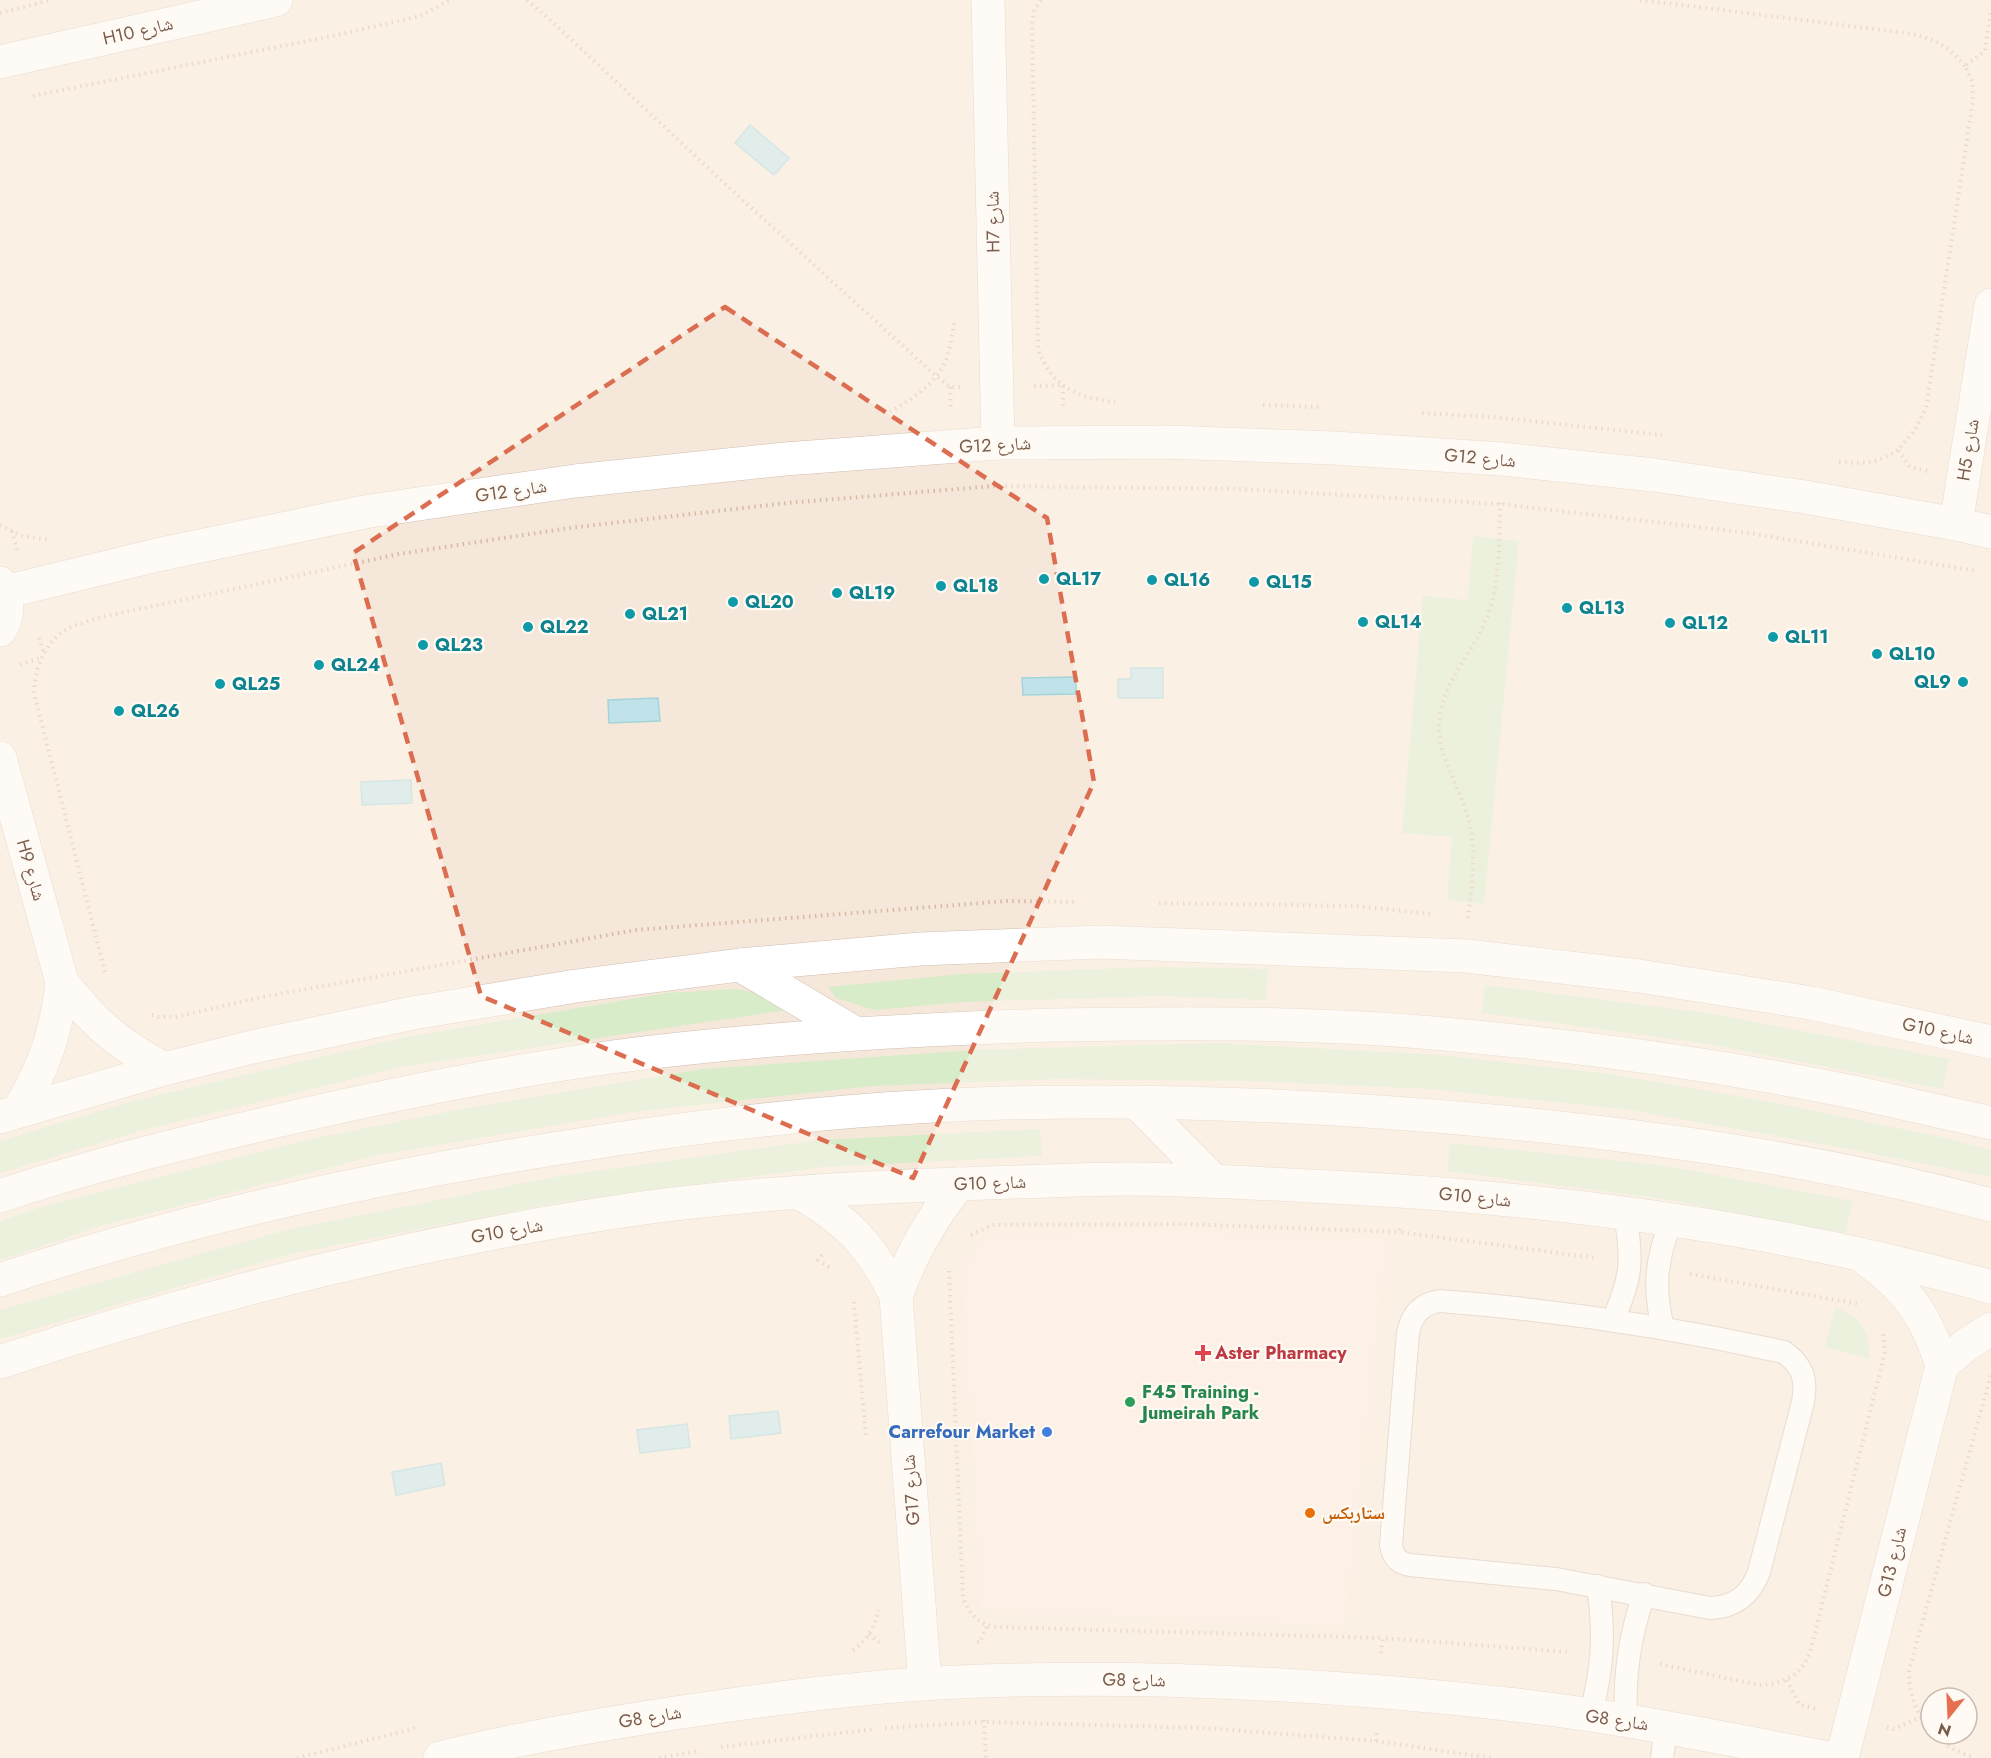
<svg xmlns="http://www.w3.org/2000/svg" width="1991" height="1758" font-family="Jost,'Noto Naskh Arabic',sans-serif">
	<style>
		.residential { fill: #f5e8da; fill-rule: evenodd }
		.commercial { fill: #fde8e0 }
		.green { fill: #d8ecc9 }
		.water { fill: #bfe3e8; stroke: #a5d3da; stroke-width: 1.5 }
		.lines { fill: none; stroke-linecap: round; stroke-linejoin: round }
		.service-casing { stroke: #d1beb0; stroke-width: 24 }
		.minor-casing { stroke: #d1beb0; stroke-width: 34 }
		.tertiary-casing { stroke: #d1beb0; stroke-width: 34 }
		.path { stroke: #d9b8a5; stroke-width: 4; stroke-dasharray: 1.5 4.5; stroke-linecap: butt }
		.service { stroke: #fff; stroke-width: 22 }
		.minor { stroke: #fff; stroke-width: 33 }
		.tertiary { stroke: #fff; stroke-width: 33 }
		.marked { fill: none; stroke: #dc6d51; stroke-width: 4.5; stroke-dasharray: 12 8; stroke-linejoin: round }
		.culture-dot { fill: #0f9aa8; stroke: #fffaf3; stroke-width: 2 }
		.health-dot { fill: #e0444e; stroke: #fffaf3; stroke-width: 2 }
		.leisure-dot { fill: #2e9e5b; stroke: #fffaf3; stroke-width: 2 }
		.shop-dot { fill: #3f7fe0; stroke: #fffaf3; stroke-width: 2 }
		.food-dot { fill: #e8710a; stroke: #fffaf3; stroke-width: 2 }
		.labels { text-anchor: middle; dominant-baseline: central; stroke-width: 4.5; stroke-linejoin: round; paint-order: stroke }
		.street-label { font-size: 18px; fill: #7a5c4d; stroke: #fffaf3 }
		.culture-label { font-size: 18px; font-weight: bold; fill: #0d838f; stroke: #fffaf3; text-anchor: start }
		.health-label { font-size: 18px; font-weight: bold; fill: #be3a42; stroke: #fffaf3; text-anchor: start }
		.leisure-label { font-size: 18px; font-weight: bold; fill: #27864d; stroke: #fffaf3; text-anchor: start }
		.shop-label { font-size: 18px; font-weight: bold; fill: #366cbe; stroke: #fffaf3; text-anchor: end }
		.food-label { font-size: 18px; font-weight: bold; fill: #c56008; stroke: #fffaf3; text-anchor: start }
	</style>
	<rect width="100%" height="100%" fill="#fdf6ec"/>
	<!-- residential -->
	<path class="residential" d="M0,0H1991V1758H0ZM1931,1698H1967V1734H1931Z"/>
	<!-- commercial -->
	<polygon class="commercial" points="1154,1229 1387,1240 1345,1627 980,1609 962,1271 985,1236"/>
	<!-- green -->
	<g class="green">
		<polygon points="1473,536 1519,541 1484,904 1447,900 1452,837 1402,833 1423,596 1468,600"/>
		<polygon points="1157,967 1268,969 1266,1000 1160,996 963,1002 874,1010 836,998 828,987 961,974"/>
		<polygon points="1485,985 1707,1013 1949,1059 1943,1089 1702,1043 1482,1013"/>
		<polygon points="736,989 766,995 788,1010 401,1067 143,1130 0,1173 0,1141 130,1102 402,1038 666,993"/>
		<polygon points="1217,1043 1439,1055 1610,1074 1776,1103 1941,1137 1991,1150 1991,1177 1850,1149 1624,1109 1430,1089 1252,1081 1058,1079 873,1086 632,1112 379,1155 100,1226 0,1260 0,1221 41,1207 311,1139 462,1109 702,1069 974,1050"/>
		<polygon points="1040,1129 1042,1156 823,1167 561,1202 290,1254 0,1339 0,1310 286,1230 559,1176 820,1140"/>
		<polygon points="1450,1143 1667,1166 1853,1201 1845,1234 1664,1199 1447,1171"/>
		<path d="M1835,1308C1863,1317 1869,1330 1869,1359L1825,1347Z"/>
	</g>
	<!-- water -->
	<g class="water">
		<polygon points="750,125 789,158 774,175 735,143"/>
		<polygon points="1131,668 1163,668 1163,698 1118,698 1118,679 1131,679"/>
		<polygon points="1076,677 1076,694 1023,695 1022,678"/>
		<polygon points="658,698 660,721 609,723 608,700"/>
		<polygon points="411,780 412,803 362,805 361,782"/>
		<polygon points="778,1411 781,1433 731,1439 729,1416"/>
		<polygon points="687,1424 690,1447 640,1453 637,1430"/>
		<polygon points="441,1463 445,1485 396,1495 392,1472"/>
	</g>
	<g class="lines">
		<!-- service casing -->
		<g class="service-casing">
			<g id="service">
				<path d="M1440,1301C1556,1310 1670,1327 1784,1352C1803,1366 1807,1379 1803,1402L1759,1572C1750,1596 1735,1607 1710,1608L1556,1579L1410,1565C1398,1563 1393,1557 1391,1545L1408,1332C1413,1313 1421,1304 1440,1301Z"/>
				<path d="M1613,1320C1632,1277 1633,1260 1625,1214"/>
				<path d="M1663,1328C1653,1287 1656,1260 1671,1221"/>
				<path d="M1590,1716C1603,1670 1605,1634 1598,1586"/>
				<path d="M1626,1721C1624,1675 1629,1639 1644,1594"/>
				<polyline points="1662,1758 1666,1727"/>
			</g>
		</g>
		<!-- minor casing -->
		<g class="minor-casing">
			<g id="minor">
				<polyline points="988,0 998,443"/>
				<polyline points="0,62 276,0"/>
				<polyline points="1956,524 1991,305"/>
				<path d="M0,583C8,598 10,615 0,630"/>
				<polyline points="5,592 157,555 364,512 575,481 785,459 998,443 1166,442 1334,448 1502,459 1654,475 1805,497 1956,524 1991,532"/>
				<path d="M0,758L62,982C95,1024 117,1043 164,1069"/>
				<path d="M18,1111C45,1066 56,1034 62,982"/>
				<polyline points="0,1117 164,1069 252,1047 413,1013 576,986 740,965 920,949 1100,942 1466,956 1639,976 1811,1003 1991,1042"/>
				<path d="M798,1192C847,1220 871,1245 896,1296L925,1684"/>
				<path d="M896,1296C912,1253 930,1220 959,1184"/>
				<path d="M0,1362C132,1318 265,1282 401,1252C503,1230 607,1210 711,1200C802,1190 894,1186 985,1183C1032,1182 1080,1179 1127,1179C1188,1179 1249,1183 1310,1186C1538,1196 1770,1225 1991,1287"/>
				<polyline points="1942,1365 1966,1345 1991,1329"/>
				<path d="M440,1758C519,1738 602,1724 682,1712C781,1697 882,1684 982,1681C1161,1675 1339,1685 1516,1705C1620,1717 1724,1738 1827,1758"/>
				<path d="M1842,1758L1942,1365C1926,1317 1909,1290 1867,1260"/>
			</g>
		</g>
		<!-- tertiary casing -->
		<g class="tertiary-casing">
			<g id="tertiary">
				<polyline points="740,965 855,1033"/>
				<polyline points="1136,1102 1214,1181"/>
				<path d="M0,1196C86,1167 175,1145 264,1124C378,1097 496,1073 612,1057C760,1038 908,1029 1057,1025C1178,1023 1300,1022 1421,1032C1566,1044 1710,1063 1853,1092C1899,1102 1945,1113 1991,1123"/>
				<path d="M0,1280C186,1218 379,1176 572,1146C715,1123 860,1107 1005,1103C1168,1099 1330,1106 1492,1121C1659,1137 1828,1161 1991,1205"/>
			</g>
		</g>
		<!-- path -->
		<g class="path">
			<polyline points="527,0 560,29 724,183 936,376 950,387 961,387"/>
			<path d="M1041,0L1034,11L1032,25L1038,349C1051,386 1077,398 1115,402"/>
			<path d="M1640,0L1907,33C1935,39 1946,44 1965,66"/>
			<polyline points="0,13 51,0"/>
			<polyline points="33,96 337,35 420,16 450,0"/>
			<polyline points="1034,386 1063,385 1063,406"/>
			<polyline points="950,387 951,411"/>
			<polyline points="1263,405 1322,407"/>
			<path d="M890,412C912,399 939,382 947,357C951,345 952,332 955,320"/>
			<polyline points="1422,413 1502,418 1662,435"/>
			<path d="M1839,462C1864,464 1876,464 1898,450"/>
			<polyline points="1927,471 1910,467 1898,450 1915,430 1926,408 1973,100 1972,81 1965,66 1985,51 1991,10"/>
			<polyline points="0,525 21,536 50,540"/>
			<polyline points="12,531 17,550"/>
			<polyline points="39,638 44,654"/>
			<polyline points="20,664 41,658"/>
			<polyline points="1159,903 1355,906 1433,914"/>
			<path d="M1468,918C1471,890 1476,860 1471,831C1465,791 1433,756 1440,714C1446,679 1470,656 1484,624C1501,586 1499,544 1500,503"/>
			<path d="M105,972L34,693C34,671 43,648 61,633C72,625 88,621 102,617L399,554L569,528L787,503L994,486L1238,489L1500,504L1749,533L1977,571"/>
			<polyline points="152,1015 159,1017 176,1017 257,998 636,930 1007,901 1077,902"/>
			<polyline points="1400,1229 1399,1232 1597,1258"/>
			<polyline points="971,1235 992,1225 1184,1224 1399,1232"/>
			<polyline points="822,1255 818,1260 832,1269"/>
			<path d="M949,1271L963,1598C970,1615 979,1625 998,1627L1383,1638"/>
			<polyline points="1690,1274 1859,1304"/>
			<polyline points="854,1302 866,1438"/>
			<polyline points="869,1634 883,1645"/>
			<polyline points="977,1642 980,1642 987,1626"/>
			<path d="M853,1650C868,1640 874,1627 879,1610"/>
			<polyline points="1381,1653 1383,1638 1569,1652"/>
			<path d="M1660,1664L1759,1685C1784,1684 1800,1676 1810,1653L1885,1352L1883,1330"/>
			<polyline points="1787,1680 1799,1704 1816,1709"/>
			<polyline points="1921,1717 1931,1730"/>
			<polyline points="984,1720 986,1758"/>
			<path d="M1887,1727L1894,1729L1921,1717C1912,1701 1909,1689 1909,1671L1991,1375"/>
			<polyline points="885,1728 984,1722 1204,1728 1376,1741 1492,1758"/>
			<path d="M1934,1734C1946,1747 1958,1752 1975,1758"/>
			<polyline points="1376,1741 1377,1730"/>
			<polyline points="721,1747 875,1729"/>
			<polyline points="297,1758 416,1728"/>
			<polyline points="659,1758 699,1751"/>
		</g>
		<!-- service -->
		<use href="#service" class="service"/>
		<!-- minor -->
		<use href="#minor" class="minor"/>
		<!-- tertiary -->
		<use href="#tertiary" class="tertiary"/>
	</g>
	<!-- marked area -->
	<path d="M0 0H1991V1758H0ZM725,307L1047,518L1094,782L913,1178L481,996L353,553Z" fill="#fdf6ec" fill-opacity=".55" fill-rule="evenodd"/>
	<path class="marked" d="M725,307L1047,518L1094,782L913,1178L481,996L353,553Z"/>
	<!-- markers -->
	<g class="culture-dot">
		<circle cx="1044" cy="579" r="6"/>
		<circle cx="1152" cy="580" r="6"/>
		<circle cx="1254" cy="582" r="6"/>
		<circle cx="941" cy="586" r="6"/>
		<circle cx="837" cy="593" r="6"/>
		<circle cx="733" cy="602" r="6"/>
		<circle cx="1567" cy="608" r="6"/>
		<circle cx="630" cy="614" r="6"/>
		<circle cx="1363" cy="622" r="6"/>
		<circle cx="1670" cy="623" r="6"/>
		<circle cx="528" cy="627" r="6"/>
		<circle cx="1773" cy="637" r="6"/>
		<circle cx="423" cy="645" r="6"/>
		<circle cx="1877" cy="654" r="6"/>
		<circle cx="319" cy="665" r="6"/>
		<circle cx="1963" cy="682" r="6"/>
		<circle cx="220" cy="684" r="6"/>
		<circle cx="119" cy="711" r="6"/>
	</g>
	<path class="health-dot" d="M1200 1344h6v6h6v6h-6v6h-6v-6h-6v-6h6z"/>
	<circle class="leisure-dot" cx="1130" cy="1402" r="6"/>
	<circle class="shop-dot" cx="1047" cy="1432" r="6"/>
	<circle class="food-dot" cx="1310" cy="1513" r="6"/>
	<g class="labels">
		<!-- street labels -->
		<g class="street-label">
			<text transform="translate(138 31) rotate(-13)">H10 شارع</text>
			<text transform="translate(993 222) rotate(-91)">H7 شارع</text>
			<text transform="translate(995 445) rotate(-3)">G12 شارع</text>
			<text transform="translate(1968 450) rotate(-81)">H5 شارع</text>
			<text transform="translate(1480 458) rotate(5)">G12 شارع</text>
			<text transform="translate(511 491) rotate(-8)">G12 شارع</text>
			<text transform="translate(31 870) rotate(74)">H9 شارع</text>
			<text transform="translate(1938 1031) rotate(12)">G10 شارع</text>
			<text transform="translate(990 1183) rotate(-2)">G10 شارع</text>
			<text transform="translate(1475 1197) rotate(6)">G10 شارع</text>
			<text transform="translate(507 1231) rotate(-10)">G10 شارع</text>
			<text transform="translate(911 1490) rotate(-94)">G17 شارع</text>
			<text transform="translate(1892 1562) rotate(-76)">G13 شارع</text>
			<text transform="translate(1134 1680) rotate(1)">G8 شارع</text>
			<text transform="translate(650 1717) rotate(-9)">G8 شارع</text>
			<text transform="translate(1617 1720) rotate(8)">G8 شارع</text>
		</g>
		<!-- culture labels -->
		<g class="culture-label">
			<text x="1056" y="579">QL17</text>
			<text x="1164" y="580">QL16</text>
			<text x="1266" y="582">QL15</text>
			<text x="953" y="586">QL18</text>
			<text x="849" y="593">QL19</text>
			<text x="745" y="602">QL20</text>
			<text x="1579" y="608">QL13</text>
			<text x="642" y="614">QL21</text>
			<text x="1375" y="622">QL14</text>
			<text x="1682" y="623">QL12</text>
			<text x="540" y="627">QL22</text>
			<text x="1785" y="637">QL11</text>
			<text x="435" y="645">QL23</text>
			<text x="1889" y="654">QL10</text>
			<text x="331" y="665">QL24</text>
			<text x="1951" y="682" text-anchor="end">QL9</text>
			<text x="232" y="684">QL25</text>
			<text x="131" y="711">QL26</text>
		</g>
		<!-- health labels -->
		<g class="health-label">
			<text x="1215" y="1353">Aster Pharmacy</text>
		</g>
		<!-- leisure labels -->
		<g class="leisure-label">
			<text x="1142" y="1392">F45 Training -<tspan x="1142" dy="21">Jumeirah Park</tspan></text>
		</g>
		<!-- shop labels -->
		<g class="shop-label">
			<text x="1035" y="1432">Carrefour Market</text>
		</g>
		<!-- food labels -->
		<g class="food-label">
			<text x="1322" y="1513">ستاربكس</text>
		</g>
	</g>
	<!-- north arrow -->
	<g transform="translate(1949 1716) rotate(198)"><circle r="28" fill="#fffaf3" stroke="#cabbb1" stroke-width="1.5"/>
	<path d="M0-4.5L10 22L0 15L-10 22Z" fill="#e76f51"/>
	<text y="-9" font-size="16" font-weight="bold" text-anchor="middle" fill="#7a5c4d">N</text>
	</g>
</svg>
